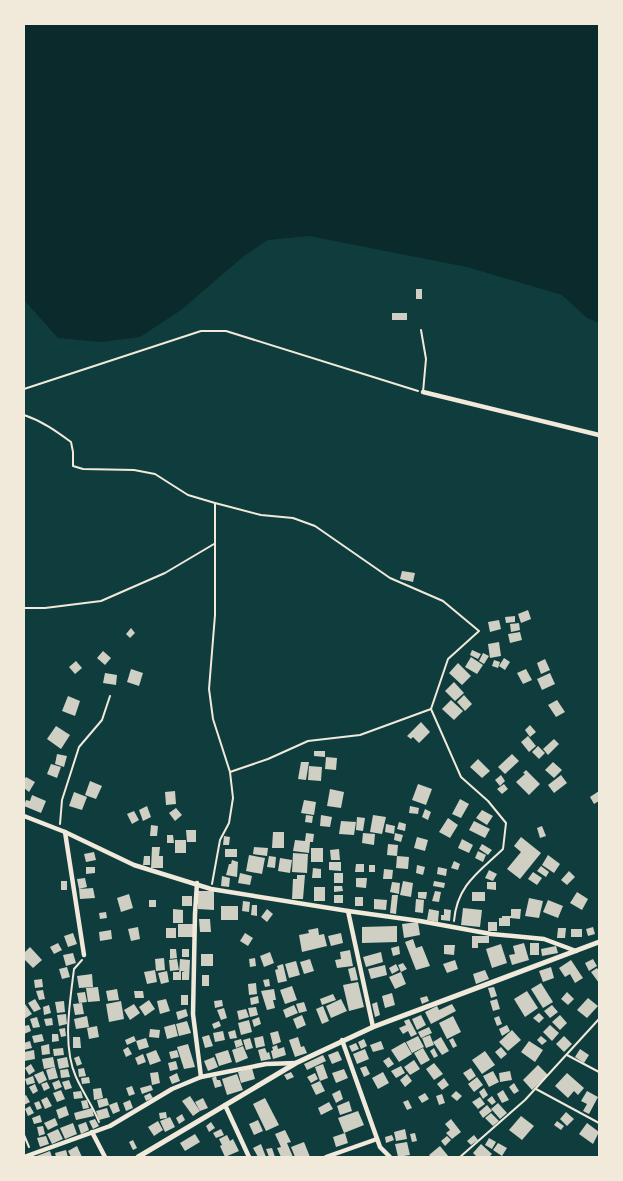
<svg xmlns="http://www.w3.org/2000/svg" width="623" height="1181" font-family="'Alegreya Sans',sans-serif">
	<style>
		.water { fill: #0a2a2b }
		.building { fill: #cfcfc3 }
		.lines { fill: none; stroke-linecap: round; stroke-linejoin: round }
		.path { stroke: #f1e9da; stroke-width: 2 }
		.service { stroke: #f1e9da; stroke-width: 2 }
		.minor { stroke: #f1e9da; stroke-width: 4.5 }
		.tertiary { stroke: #f1e9da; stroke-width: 5 }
	</style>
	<rect width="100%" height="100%" fill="#0f3d3e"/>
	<!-- water -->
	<polygon class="water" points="24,24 599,24 599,323 587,318 562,295 467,267 309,236 268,240 244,256 181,310 140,337 101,342 58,338 24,300"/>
	<!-- building -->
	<g class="building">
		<rect x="416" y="289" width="6" height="10"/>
		<rect x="392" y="313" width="15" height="7"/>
		<polygon points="402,571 415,573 413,582 400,579"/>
		<polygon points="528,610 531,619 521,623 518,614"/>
		<polygon points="515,616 515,622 506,623 505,617"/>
		<polygon points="499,620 501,629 490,632 488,622"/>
		<polygon points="519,623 520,630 511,632 510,624"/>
		<polygon points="131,628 135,633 130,638 126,634"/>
		<polygon points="520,632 522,640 510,643 508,634"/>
		<polygon points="499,642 501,656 490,658 488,644"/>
		<polygon points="472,650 481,654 478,659 470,655"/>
		<polygon points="103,651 111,658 105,665 97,658"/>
		<polygon points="483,653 489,656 484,664 479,661"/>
		<polygon points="471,657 483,665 477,674 465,667"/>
		<polygon points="504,658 510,662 505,670 499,666"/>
		<polygon points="545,659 550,670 541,674 537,663"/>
		<polygon points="494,660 500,662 498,668 492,666"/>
		<polygon points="76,661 82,668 75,674 69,667"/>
		<polygon points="458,663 471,676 462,685 449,673"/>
		<polygon points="131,669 143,673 139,686 127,682"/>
		<polygon points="526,669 532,680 523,684 517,673"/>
		<polygon points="105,673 117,675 116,685 103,683"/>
		<polygon points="550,673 555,684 542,690 537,679"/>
		<polygon points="454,682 464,693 455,701 445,691"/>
		<polygon points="464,695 472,704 465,711 457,702"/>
		<polygon points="68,696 80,701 75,716 62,711"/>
		<polygon points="451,700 463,711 454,720 442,709"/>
		<polygon points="557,700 565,712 556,717 548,705"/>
		<polygon points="421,722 430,732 419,743 413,737 411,739 407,736"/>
		<polygon points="530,725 536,732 530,737 525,730"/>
		<polygon points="56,726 70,735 61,749 47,739"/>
		<polygon points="528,736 536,746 529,752 521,742"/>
		<polygon points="554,739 559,744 548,755 543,749"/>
		<polygon points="538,746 545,753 539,759 532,752"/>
		<polygon points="314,751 325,751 325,757 314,756"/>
		<polygon points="57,754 67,756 64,767 55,764"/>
		<polygon points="512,754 519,761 505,774 498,767"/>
		<polygon points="326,757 337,758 336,770 325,769"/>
		<polygon points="478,759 490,771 482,778 470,767"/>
		<polygon points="301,762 309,762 306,780 298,779"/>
		<polygon points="553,762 562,770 554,778 545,770"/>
		<polygon points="51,764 61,767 57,778 47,774"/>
		<polygon points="309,766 322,767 321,781 308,780"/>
		<polygon points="526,770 540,784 529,795 516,782 525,774 523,773"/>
		<polygon points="501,775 505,781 500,786 495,780"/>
		<polygon points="561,775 567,783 554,793 548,785"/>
		<polygon points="26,777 35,782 29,792 24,788 24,780"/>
		<polygon points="90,781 102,786 96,799 85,795"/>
		<polygon points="418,784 432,789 426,805 412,800"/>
		<polygon points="504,784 508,789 502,794 497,789"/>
		<polygon points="330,789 344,792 341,808 327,806"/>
		<polygon points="175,791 176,804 166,805 165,792"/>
		<polygon points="599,791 599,801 594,804 590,797"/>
		<polygon points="74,792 87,797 82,810 69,806"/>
		<polygon points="32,795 46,801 41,813 24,806 26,800 30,801"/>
		<polygon points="460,799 469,804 461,818 452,814"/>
		<polygon points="304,800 316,802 314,815 301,813"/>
		<polygon points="147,806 151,817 143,821 139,810"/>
		<polygon points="410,806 419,808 418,814 409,813"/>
		<polygon points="176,808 182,815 175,821 169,813"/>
		<polygon points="425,809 431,812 428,820 422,817"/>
		<polygon points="482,810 493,816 487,825 476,818"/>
		<polygon points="134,811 139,820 132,824 127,814"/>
		<polygon points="306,815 313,816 312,823 305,822"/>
		<polygon points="321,815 332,817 330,827 320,826"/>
		<polygon points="373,815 386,817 382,834 370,832"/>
		<polygon points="357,817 365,818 363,831 356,830"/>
		<polygon points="448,818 458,825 450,838 439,832"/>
		<polygon points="341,821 356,822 354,835 339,834"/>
		<polygon points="474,821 490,829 485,838 469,830"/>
		<polygon points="399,822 406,824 405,831 397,829"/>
		<polygon points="386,824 395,826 394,834 385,832"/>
		<polygon points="151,825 158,826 157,836 150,836"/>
		<polygon points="542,826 546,836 540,838 537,828"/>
		<polygon points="186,830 196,830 196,842 187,842"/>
		<polygon points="273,832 284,832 284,848 272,848"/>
		<polygon points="306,833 314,834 313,842 310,842 309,853 293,851 295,840 305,841"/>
		<polygon points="363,833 375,834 374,845 362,843"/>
		<polygon points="395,833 403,835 401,842 394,840"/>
		<polygon points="167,835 173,835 174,843 167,843"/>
		<polygon points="224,836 230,837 229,845 223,845"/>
		<polygon points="417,837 428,840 425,851 414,848"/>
		<polygon points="521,837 541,853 520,879 507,869 521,852 514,846"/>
		<polygon points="462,839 473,845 469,853 458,848"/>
		<rect x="175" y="840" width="11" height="13"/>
		<polygon points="388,844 398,845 397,856 387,855"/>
		<polygon points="482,844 492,850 488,855 479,849"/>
		<polygon points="152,847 160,847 159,856 163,856 163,868 151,868"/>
		<polygon points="254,847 268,848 267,856 253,854"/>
		<rect x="311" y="848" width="12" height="14"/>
		<rect x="225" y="849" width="12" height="8"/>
		<polygon points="339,849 340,860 331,860 330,850"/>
		<polygon points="478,851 486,855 483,862 475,858"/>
		<polygon points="94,852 96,860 86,862 84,854"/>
		<polygon points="293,853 308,854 307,873 292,872"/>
		<polygon points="249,855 265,858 262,874 246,871"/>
		<polygon points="548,855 560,864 554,873 542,865"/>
		<polygon points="144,856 150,856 150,865 143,865"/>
		<polygon points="269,856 276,857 275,868 267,867"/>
		<polygon points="397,856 409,857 408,869 396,868"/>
		<polygon points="280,858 292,860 290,873 278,871"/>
		<polygon points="232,860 238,862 237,877 226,875 229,864 231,864"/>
		<polygon points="454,861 460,864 458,870 451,868"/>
		<polygon points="329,862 341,862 341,871 329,870"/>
		<polygon points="356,864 364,864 364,872 355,872"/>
		<rect x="369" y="865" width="6" height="7"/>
		<polygon points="417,865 425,867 423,875 416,873"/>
		<polygon points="541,866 549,872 546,877 537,871"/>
		<polygon points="86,867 95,867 95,873 86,874"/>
		<polygon points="438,867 447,869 446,876 437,874"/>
		<polygon points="313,868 321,869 321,878 312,878"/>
		<polygon points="384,869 393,870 392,879 383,879"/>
		<polygon points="489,870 497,874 493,881 485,878"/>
		<polygon points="569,871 575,877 567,885 561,880"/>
		<polygon points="533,872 542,878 537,885 528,879"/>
		<polygon points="240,873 252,876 250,885 238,883"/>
		<rect x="334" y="873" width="9" height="10"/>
		<polygon points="297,875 305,875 303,899 292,899 293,879 297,879"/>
		<polygon points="222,876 230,878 229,887 221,886"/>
		<polygon points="85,878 87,887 79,889 77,879"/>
		<polygon points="356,878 367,878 366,888 356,887"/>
		<rect x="61" y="881" width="6" height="9"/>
		<polygon points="403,881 413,883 411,897 400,895"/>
		<polygon points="434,881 445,883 444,888 433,886"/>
		<polygon points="392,882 400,883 399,894 390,892"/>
		<polygon points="487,882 496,882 496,890 487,889"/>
		<polygon points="334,886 342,886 343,891 334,892"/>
		<rect x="314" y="887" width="11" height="14"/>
		<polygon points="93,888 95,898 80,899 79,889"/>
		<polygon points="198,891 214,891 214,910 198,909"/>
		<polygon points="435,891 441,892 439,902 432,901"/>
		<polygon points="418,892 427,892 426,899 418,898"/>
		<rect x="472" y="892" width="13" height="9"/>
		<polygon points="577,892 588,899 582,910 570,903"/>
		<polygon points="129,894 133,908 121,912 117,898"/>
		<rect x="334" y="895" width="9" height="8"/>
		<polygon points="392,895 398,895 396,914 390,913"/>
		<rect x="182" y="896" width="10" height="10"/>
		<rect x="355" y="897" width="8" height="9"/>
		<polygon points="529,898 543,901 539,918 525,916"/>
		<polygon points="374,899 387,900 386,910 374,909"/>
		<polygon points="416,899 424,900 423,913 415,912"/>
		<rect x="149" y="900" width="7" height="7"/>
		<polygon points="548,900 563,906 558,918 543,912"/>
		<polygon points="243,901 250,902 249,912 242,911"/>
		<polygon points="252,905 257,905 257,916 251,915"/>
		<rect x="221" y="906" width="17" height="14"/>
		<polygon points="463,908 482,910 480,927 461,925"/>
		<polygon points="173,909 183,910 183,923 173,923"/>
		<polygon points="267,909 273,914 267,922 261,917"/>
		<polygon points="429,909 439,911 438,922 427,920"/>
		<polygon points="444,909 451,910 450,921 441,920 441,915 444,915"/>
		<polygon points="511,909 521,909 520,919 510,918 510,926 499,926 499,918 502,918 502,916 511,916"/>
		<polygon points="106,912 107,918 100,919 99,913"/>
		<polygon points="199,919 210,919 211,932 200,932"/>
		<polygon points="418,922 420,935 404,938 402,924"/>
		<rect x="488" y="922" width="9" height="9"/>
		<rect x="178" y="924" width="15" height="13"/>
		<polygon points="397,926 397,942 362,943 362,927"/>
		<polygon points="138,927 140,939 131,941 128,929"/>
		<polygon points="593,927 595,934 588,936 586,929"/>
		<rect x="166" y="928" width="10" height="10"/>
		<polygon points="318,928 319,935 324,934 327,946 302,952 299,935 309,933 308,930"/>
		<polygon points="558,928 566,928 565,938 557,938"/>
		<rect x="571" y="929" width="11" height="8"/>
		<polygon points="111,930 112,939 100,941 99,932"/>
		<polygon points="73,933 77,944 68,947 64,936"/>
		<polygon points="245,933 253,938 248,946 240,941"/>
		<polygon points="341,933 343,943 331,946 328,936"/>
		<polygon points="472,936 489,936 489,943 478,943 478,948 472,948"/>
		<polygon points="413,939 416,948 422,946 430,966 416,970 405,942"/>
		<polygon points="58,943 62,950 54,954 50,947"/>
		<polygon points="524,943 529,960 512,965 509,955 515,954 513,946"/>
		<rect x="530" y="943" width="9" height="12"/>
		<polygon points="501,944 507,963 492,968 486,949"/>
		<polygon points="444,945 455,945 454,955 444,954"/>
		<polygon points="399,946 400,954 393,956 391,948"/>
		<polygon points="556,946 558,953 542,956 541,949"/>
		<polygon points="30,947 42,960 33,968 24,959 24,953"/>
		<polygon points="170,949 176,949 177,958 170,959"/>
		<rect x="182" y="949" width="7" height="8"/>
		<polygon points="350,950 353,966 337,968 335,960 341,959 340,952"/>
		<polygon points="270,952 274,963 264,967 260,956"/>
		<polygon points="381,952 383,962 366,967 363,957"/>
		<polygon points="73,953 76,963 66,966 63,955"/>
		<rect x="201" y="954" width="12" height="12"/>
		<polygon points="164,958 165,970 156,971 155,959"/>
		<polygon points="255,958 256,966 250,967 249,959"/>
		<polygon points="177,959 179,970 170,971 169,960"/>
		<polygon points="180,959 190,960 189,980 182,980 182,972 185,971 181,971 181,980 173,980 173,972 179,972 179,974"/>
		<polygon points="310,959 314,971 304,974 300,962"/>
		<polygon points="593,959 597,966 589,971 585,963"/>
		<polygon points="455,960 458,969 447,973 443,964"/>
		<polygon points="571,960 583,978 575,983 570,974 565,977 559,968"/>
		<polygon points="296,961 300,975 289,978 285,964"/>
		<polygon points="403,963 407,969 401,972 398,965"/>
		<polygon points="283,964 287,981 278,983 275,970 278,969 277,966"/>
		<polygon points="396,964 399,970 392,974 389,968"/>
		<polygon points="385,965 387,975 371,979 368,969"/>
		<polygon points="67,967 70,977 62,979 59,969"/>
		<polygon points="355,967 358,980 351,981 348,969"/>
		<polygon points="551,967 554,978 543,982 539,971"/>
		<polygon points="597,968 599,971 599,983 591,972"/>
		<polygon points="155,970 157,982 147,984 144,972"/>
		<polygon points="485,970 489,979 476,984 473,974"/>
		<polygon points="167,971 169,982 161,984 158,973"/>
		<polygon points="401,972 406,984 395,989 389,977"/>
		<polygon points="92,974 93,987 79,988 77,976"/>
		<rect x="202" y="975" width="7" height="11"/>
		<polygon points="42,979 43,987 35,988 34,980"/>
		<polygon points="269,979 270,986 265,987 263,980"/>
		<polygon points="358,982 364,1007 349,1011 343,985"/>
		<polygon points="256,983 257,994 249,995 248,984"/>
		<polygon points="541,983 553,1002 543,1008 531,989"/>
		<polygon points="292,986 297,1000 285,1004 280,990"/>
		<polygon points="98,987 100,1001 88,1002 86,988"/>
		<polygon points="494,987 497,996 491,998 488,988"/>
		<polygon points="117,989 119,1000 108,1001 106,991"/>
		<polygon points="274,989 276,1000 273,1000 275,1008 267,1010 261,991"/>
		<polygon points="43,990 45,999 39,1000 36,991"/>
		<polygon points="134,991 143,991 144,998 135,998"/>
		<polygon points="527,991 538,1008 525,1017 514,999"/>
		<polygon points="85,992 87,1002 79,1003 77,993"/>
		<polygon points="567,992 574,999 568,1005 561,999"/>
		<polygon points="392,993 395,1005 385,1008 382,996"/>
		<polygon points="333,994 336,1000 322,1005 320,999"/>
		<rect x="181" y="995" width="7" height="10"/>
		<polygon points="258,996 259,1003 251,1005 250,998"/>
		<polygon points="427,996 429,1001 422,1004 420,998"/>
		<polygon points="588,998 598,1006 587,1018 577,1010"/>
		<polygon points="35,999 41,1009 34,1012 28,1003"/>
		<polygon points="166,999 170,1011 160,1014 157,1001"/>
		<polygon points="341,999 347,1011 331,1018 326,1006"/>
		<polygon points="497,999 500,1009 493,1011 490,1001"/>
		<polygon points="149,1000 155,1009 145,1016 139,1007"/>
		<polygon points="222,1000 223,1006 215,1008 214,1001"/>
		<polygon points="64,1001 65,1012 57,1013 55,1002"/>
		<polygon points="121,1001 124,1019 109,1022 106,1004"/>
		<polygon points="304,1002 307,1011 299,1013 296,1004"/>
		<polygon points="377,1002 380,1015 375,1017 372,1004"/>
		<polygon points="82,1003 84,1014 75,1015 73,1004"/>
		<polygon points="25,1004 32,1014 24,1019 24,1005"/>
		<polygon points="134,1004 140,1013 130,1020 124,1010"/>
		<polygon points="452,1004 456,1011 431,1024 425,1012 437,1006 439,1010"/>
		<polygon points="49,1005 51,1013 44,1015 43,1007"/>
		<polygon points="294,1005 298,1013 286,1018 283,1010"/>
		<polygon points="552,1005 558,1012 550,1018 544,1011"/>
		<polygon points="323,1006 329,1021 322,1024 316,1009"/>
		<polygon points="256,1007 258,1015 250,1017 248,1008"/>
		<polygon points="224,1008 227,1018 221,1020 217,1010"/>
		<polygon points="186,1009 188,1016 178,1020 176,1012"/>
		<polygon points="246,1009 249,1017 239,1020 237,1011"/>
		<polygon points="539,1013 544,1018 539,1023 533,1018"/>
		<polygon points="66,1014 67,1024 59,1026 57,1015"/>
		<polygon points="302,1015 306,1025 297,1029 293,1019"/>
		<polygon points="421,1015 426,1025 417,1030 412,1019"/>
		<polygon points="560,1015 567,1023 560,1030 552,1022"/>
		<polygon points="87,1016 89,1027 76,1029 74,1019"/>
		<polygon points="453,1016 461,1032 447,1039 439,1023"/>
		<polygon points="499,1016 502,1024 497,1026 494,1018"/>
		<polygon points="37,1017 40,1027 33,1028 30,1019"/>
		<polygon points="259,1017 261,1024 254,1027 252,1020"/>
		<polygon points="52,1018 53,1025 46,1026 44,1019"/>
		<polygon points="409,1019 417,1034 411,1037 408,1031 403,1034 399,1028 406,1025 404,1021"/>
		<polygon points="249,1020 252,1032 241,1035 238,1023"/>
		<polygon points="187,1021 191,1033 179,1036 176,1024"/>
		<polygon points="219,1021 221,1026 214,1029 212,1024"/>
		<polygon points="175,1024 178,1036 167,1039 164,1027"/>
		<polygon points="29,1025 31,1031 24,1034 24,1026"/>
		<polygon points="507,1025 510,1031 502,1036 499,1029"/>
		<polygon points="550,1025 559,1033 552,1041 543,1032"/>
		<polygon points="97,1026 99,1037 89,1039 87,1028"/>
		<polygon points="429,1027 432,1033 421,1038 418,1032"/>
		<polygon points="65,1028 66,1036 61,1037 59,1029"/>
		<polygon points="150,1029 160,1030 159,1038 149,1037"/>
		<polygon points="235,1030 237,1038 230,1039 228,1032"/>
		<polygon points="512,1030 521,1040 508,1051 499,1042"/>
		<polygon points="223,1031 225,1040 215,1042 213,1033"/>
		<polygon points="278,1031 281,1042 273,1045 270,1033"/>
		<polygon points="42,1034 44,1041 34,1043 32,1036"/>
		<polygon points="52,1034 58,1034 59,1041 52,1042"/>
		<polygon points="209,1035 213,1046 205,1048 202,1037"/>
		<polygon points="430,1035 434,1045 426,1048 422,1038"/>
		<polygon points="134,1036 136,1041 127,1045 125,1040"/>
		<polygon points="263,1036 265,1046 256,1048 254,1038"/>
		<polygon points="418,1036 424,1047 412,1053 406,1042"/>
		<polygon points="541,1036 547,1041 542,1045 537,1040"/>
		<polygon points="564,1036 572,1044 564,1052 556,1044"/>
		<polygon points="73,1037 80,1037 81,1048 73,1048"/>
		<polygon points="298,1037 301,1047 304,1046 307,1053 295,1057 289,1040"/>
		<polygon points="441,1037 449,1051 442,1055 433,1042"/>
		<polygon points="146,1038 149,1047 139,1050 136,1041"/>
		<polygon points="250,1038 253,1048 246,1050 243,1040"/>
		<polygon points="453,1038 457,1046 453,1048 449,1040"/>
		<polygon points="241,1039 243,1045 236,1048 234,1041"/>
		<polygon points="364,1039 367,1046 361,1049 358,1042"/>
		<polygon points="30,1041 32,1048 24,1050 24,1043"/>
		<polygon points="381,1041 384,1049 373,1052 370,1045"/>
		<polygon points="529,1041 543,1050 535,1062 521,1052"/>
		<polygon points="405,1042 412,1054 399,1062 391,1050"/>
		<polygon points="356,1043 359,1049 352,1052 349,1046"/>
		<polygon points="49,1044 50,1054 42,1055 41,1046"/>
		<polygon points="188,1044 195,1067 184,1069 177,1047"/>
		<polygon points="277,1045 278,1049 284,1047 286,1055 273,1059 271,1051 273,1050 272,1047"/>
		<polygon points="243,1046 248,1058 236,1063 232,1050"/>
		<polygon points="128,1047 132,1054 126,1057 123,1050"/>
		<polygon points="501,1047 507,1054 501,1059 495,1052"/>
		<polygon points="63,1048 64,1055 54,1056 53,1049"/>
		<polygon points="265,1048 267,1053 269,1052 271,1059 261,1061 258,1050"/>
		<polygon points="423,1048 430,1060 421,1065 414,1053"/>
		<polygon points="434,1048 438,1056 434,1058 430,1051"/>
		<polygon points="365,1049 369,1059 357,1064 353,1054"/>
		<polygon points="580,1049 589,1055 584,1063 575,1057"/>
		<polygon points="34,1050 35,1059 24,1061 24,1052"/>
		<polygon points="156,1050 161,1061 150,1065 146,1054"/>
		<polygon points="177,1050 179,1057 171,1059 169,1052"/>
		<polygon points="228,1050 232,1062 219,1066 215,1054"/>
		<polygon points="338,1051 342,1060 332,1064 328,1055"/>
		<polygon points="485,1051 495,1065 482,1074 472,1060"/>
		<polygon points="143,1054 146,1062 138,1065 135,1058"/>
		<polygon points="323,1055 326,1061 307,1070 304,1064"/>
		<polygon points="79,1056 82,1064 77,1066 74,1058"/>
		<polygon points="53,1057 55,1067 44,1069 42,1059"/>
		<polygon points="67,1057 69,1067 59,1069 57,1059"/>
		<polygon points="214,1057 218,1067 208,1071 204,1061"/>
		<polygon points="389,1057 394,1064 388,1068 383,1061"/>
		<polygon points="414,1060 420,1069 410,1075 404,1067"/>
		<polygon points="176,1061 178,1069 170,1071 168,1063"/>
		<polygon points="434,1063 443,1074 434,1080 426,1069"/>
		<polygon points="31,1064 35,1071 29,1075 25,1068"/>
		<polygon points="323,1064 328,1078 320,1081 315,1067"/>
		<polygon points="538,1065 548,1075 532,1090 523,1080"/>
		<polygon points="366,1066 370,1074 364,1077 360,1068"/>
		<polygon points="401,1066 405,1073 396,1078 391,1071"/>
		<polygon points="55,1067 58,1078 49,1080 46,1070"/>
		<polygon points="84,1068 86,1076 79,1077 78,1069"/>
		<polygon points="252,1068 255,1079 241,1083 238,1072"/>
		<polygon points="471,1068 476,1076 469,1081 463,1073"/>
		<polygon points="68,1069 70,1077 61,1078 60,1070"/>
		<polygon points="344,1069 348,1078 336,1083 332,1073"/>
		<polygon points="43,1071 47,1080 39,1084 34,1075"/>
		<polygon points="493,1071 499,1082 489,1087 483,1076"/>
		<polygon points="510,1071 512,1080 500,1082 499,1073"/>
		<polygon points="158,1072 160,1083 152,1085 150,1073"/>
		<polygon points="291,1072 294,1077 287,1080 284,1075"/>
		<polygon points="383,1072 389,1083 378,1089 372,1078"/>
		<polygon points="177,1073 180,1081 172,1084 169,1077"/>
		<polygon points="315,1073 318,1079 311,1083 307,1077"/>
		<polygon points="567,1073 584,1088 578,1095 574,1091 568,1098 555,1086"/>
		<polygon points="237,1074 243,1090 227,1095 222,1079"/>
		<polygon points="407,1074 412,1081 405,1087 400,1080"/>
		<polygon points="33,1076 35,1083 27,1085 25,1079"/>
		<polygon points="216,1076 217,1080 220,1080 222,1086 215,1088 212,1078"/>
		<polygon points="89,1077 90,1083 82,1084 81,1078"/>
		<polygon points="477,1077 483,1085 474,1092 468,1084"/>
		<polygon points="444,1078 449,1085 442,1090 437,1084"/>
		<polygon points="59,1080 62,1087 55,1090 52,1083"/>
		<polygon points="69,1080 72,1088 65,1090 62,1082"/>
		<polygon points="320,1081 325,1091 316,1095 311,1085"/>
		<polygon points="47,1082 50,1088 44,1091 41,1084"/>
		<polygon points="514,1083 519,1091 514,1094 509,1087"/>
		<polygon points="35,1084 38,1091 33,1094 29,1087"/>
		<polygon points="151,1085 153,1090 142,1094 140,1088"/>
		<polygon points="132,1086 135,1094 129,1096 126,1088"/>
		<polygon points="101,1088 103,1098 94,1100 93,1089"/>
		<polygon points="484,1088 488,1095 483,1099 479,1092"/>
		<polygon points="61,1090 65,1099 57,1102 53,1093"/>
		<polygon points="340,1090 343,1099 336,1103 332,1094"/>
		<polygon points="503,1090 509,1100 502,1103 497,1094"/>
		<polygon points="81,1091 83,1098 74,1099 73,1092"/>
		<polygon points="456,1091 462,1096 457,1101 451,1096"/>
		<polygon points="587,1091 598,1097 589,1114 583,1111 587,1104 581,1101"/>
		<polygon points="150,1093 153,1098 146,1101 144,1096"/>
		<polygon points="425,1093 429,1099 422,1103 418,1097"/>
		<polygon points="442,1094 445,1103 439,1105 436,1096"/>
		<polygon points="26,1095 30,1102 24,1105 24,1096"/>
		<polygon points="190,1096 200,1111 193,1116 182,1101"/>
		<polygon points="492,1096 496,1102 492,1105 487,1100"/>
		<polygon points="47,1097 52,1106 45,1109 41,1100"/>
		<polygon points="480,1097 485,1104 478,1109 472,1102"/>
		<polygon points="107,1098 109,1105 99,1108 97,1100"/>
		<polygon points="203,1098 208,1108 200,1111 195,1102"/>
		<polygon points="265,1098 279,1125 266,1131 253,1104"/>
		<polygon points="87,1100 89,1108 83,1109 81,1101"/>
		<polygon points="130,1100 133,1108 126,1111 123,1103"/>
		<polygon points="408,1100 412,1108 407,1110 403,1102"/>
		<polygon points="39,1101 42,1108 37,1110 34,1103"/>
		<polygon points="349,1101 352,1111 340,1115 337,1106"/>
		<polygon points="117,1102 120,1111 113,1114 109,1105"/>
		<polygon points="329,1102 333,1109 321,1115 318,1108"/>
		<polygon points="498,1103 507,1113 500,1119 493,1111 495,1109 493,1111 491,1109"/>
		<polygon points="487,1105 492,1111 483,1118 479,1112"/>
		<polygon points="30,1106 34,1113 28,1116 25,1109"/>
		<polygon points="66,1106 69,1115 59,1119 56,1110"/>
		<polygon points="92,1108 94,1116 76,1120 74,1113"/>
		<polygon points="107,1108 110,1117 99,1120 96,1111"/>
		<polygon points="358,1111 364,1125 344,1133 338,1118"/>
		<polygon points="166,1112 167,1118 160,1119 159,1113"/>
		<polygon points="566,1112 574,1119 567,1126 560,1119"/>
		<polygon points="491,1113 499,1121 493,1126 485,1118"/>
		<polygon points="182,1114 185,1120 179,1124 176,1118"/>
		<polygon points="40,1115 42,1122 34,1124 32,1118"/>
		<polygon points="521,1116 534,1126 522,1140 509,1130"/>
		<polygon points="170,1117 175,1127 165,1132 160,1121"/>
		<polygon points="55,1118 58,1125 48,1130 44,1123"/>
		<polygon points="95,1119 99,1126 93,1129 89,1121"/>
		<polygon points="451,1119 461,1132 452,1139 446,1133 450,1130 445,1124"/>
		<polygon points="258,1120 263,1131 254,1135 249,1124"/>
		<polygon points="158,1121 163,1130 154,1136 148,1127"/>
		<polygon points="557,1121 564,1126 561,1130 554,1125"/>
		<polygon points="86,1122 89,1130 81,1134 78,1125"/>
		<polygon points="211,1122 215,1128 209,1132 206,1126"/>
		<polygon points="73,1123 77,1134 65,1139 60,1128"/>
		<polygon points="587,1123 599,1132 593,1144 579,1134"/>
		<polygon points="43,1126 45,1134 39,1136 37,1127"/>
		<polygon points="58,1129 63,1139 52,1144 47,1134"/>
		<polygon points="221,1129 224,1135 216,1138 213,1133"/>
		<polygon points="405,1129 407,1139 396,1141 394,1132"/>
		<polygon points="285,1130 291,1142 287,1143 293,1157 281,1157 277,1148 281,1147 275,1134"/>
		<polygon points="345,1133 348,1143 336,1147 333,1137"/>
		<polygon points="415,1133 417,1141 412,1142 410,1134"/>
		<polygon points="195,1134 200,1142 185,1151 180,1143"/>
		<polygon points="227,1135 230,1141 233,1139 239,1151 225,1157 220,1146 222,1145 219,1139"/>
		<polygon points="392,1135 394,1140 386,1143 385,1137"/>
		<polygon points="474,1135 478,1140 471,1145 467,1141"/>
		<polygon points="46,1136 49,1144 40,1147 37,1138"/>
		<polygon points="447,1136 451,1140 445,1146 441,1141"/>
		<polygon points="489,1138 496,1142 492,1149 485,1145"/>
		<polygon points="133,1140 137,1148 133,1150 129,1142"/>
		<polygon points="304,1142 310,1157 295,1157 291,1147"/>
		<polygon points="407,1142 410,1155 398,1157 395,1144"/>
		<polygon points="498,1143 507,1148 502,1156 493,1150"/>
		<polygon points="261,1144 266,1157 258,1157 253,1148"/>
		<polygon points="481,1144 492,1154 489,1157 477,1157 473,1153"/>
		<polygon points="77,1146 82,1157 71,1157 68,1151"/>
		<polygon points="440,1146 449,1157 431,1157 429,1155"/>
		<polygon points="272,1148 275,1157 269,1157 266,1149"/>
		<polygon points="66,1150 68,1157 56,1157 55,1153"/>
		<polygon points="50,1151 52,1157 34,1157"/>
	</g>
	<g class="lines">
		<!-- path -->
		<g class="path">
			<polyline points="24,389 201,331 226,331 418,391"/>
			<path d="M24,415C42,421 56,431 71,442L73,452V466L83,469L134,470L155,474L188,495L215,503"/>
			<polyline points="24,608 45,608 101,601 165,573 214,544"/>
			<path d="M431,709L461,777L488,801L506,823L503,849C479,872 457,885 454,921"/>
			<polyline points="60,824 62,800 79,747 102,720 110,696"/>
			<polyline points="212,884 220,840 229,823 233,798 230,772 213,719 209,689 215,615 215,503 261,515 293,518 315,526 390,578 443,601 479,631 448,659 431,709 360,735 308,741 268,759 230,772"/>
			<path d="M82,960L74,969C70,1002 62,1046 76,1077C83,1093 93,1106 99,1122"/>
			<polyline points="567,1055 599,1072"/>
			<polyline points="536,1089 599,1123"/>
			<polyline points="24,1135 29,1147"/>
			<polyline points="460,1157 525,1100 599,1019"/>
		</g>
		<!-- service -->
		<polyline class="service" points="421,330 426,359 423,392"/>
		<!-- minor -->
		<g class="minor">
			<polyline points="423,392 599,435"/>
			<polyline points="24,816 65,832 134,865 211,889 348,911"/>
			<polyline points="65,832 84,955"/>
			<polyline points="197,883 195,914 193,1014 201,1077"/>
			<polyline points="373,1027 348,911 420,921 491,934 544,939 576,951"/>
			<polyline points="342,1040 380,1147 390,1157"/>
			<polyline points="225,1105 249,1157"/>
			<polyline points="92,1132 105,1157"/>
			<polyline points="24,1157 110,1126 172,1089 201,1077 266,1064 296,1063"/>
			<polyline points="326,1157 377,1139"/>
		</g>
		<!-- tertiary -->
		<polyline class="tertiary" points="138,1157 296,1063 373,1027 599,942"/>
	</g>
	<!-- border -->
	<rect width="623" height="1181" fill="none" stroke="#f1e9da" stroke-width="50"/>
</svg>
